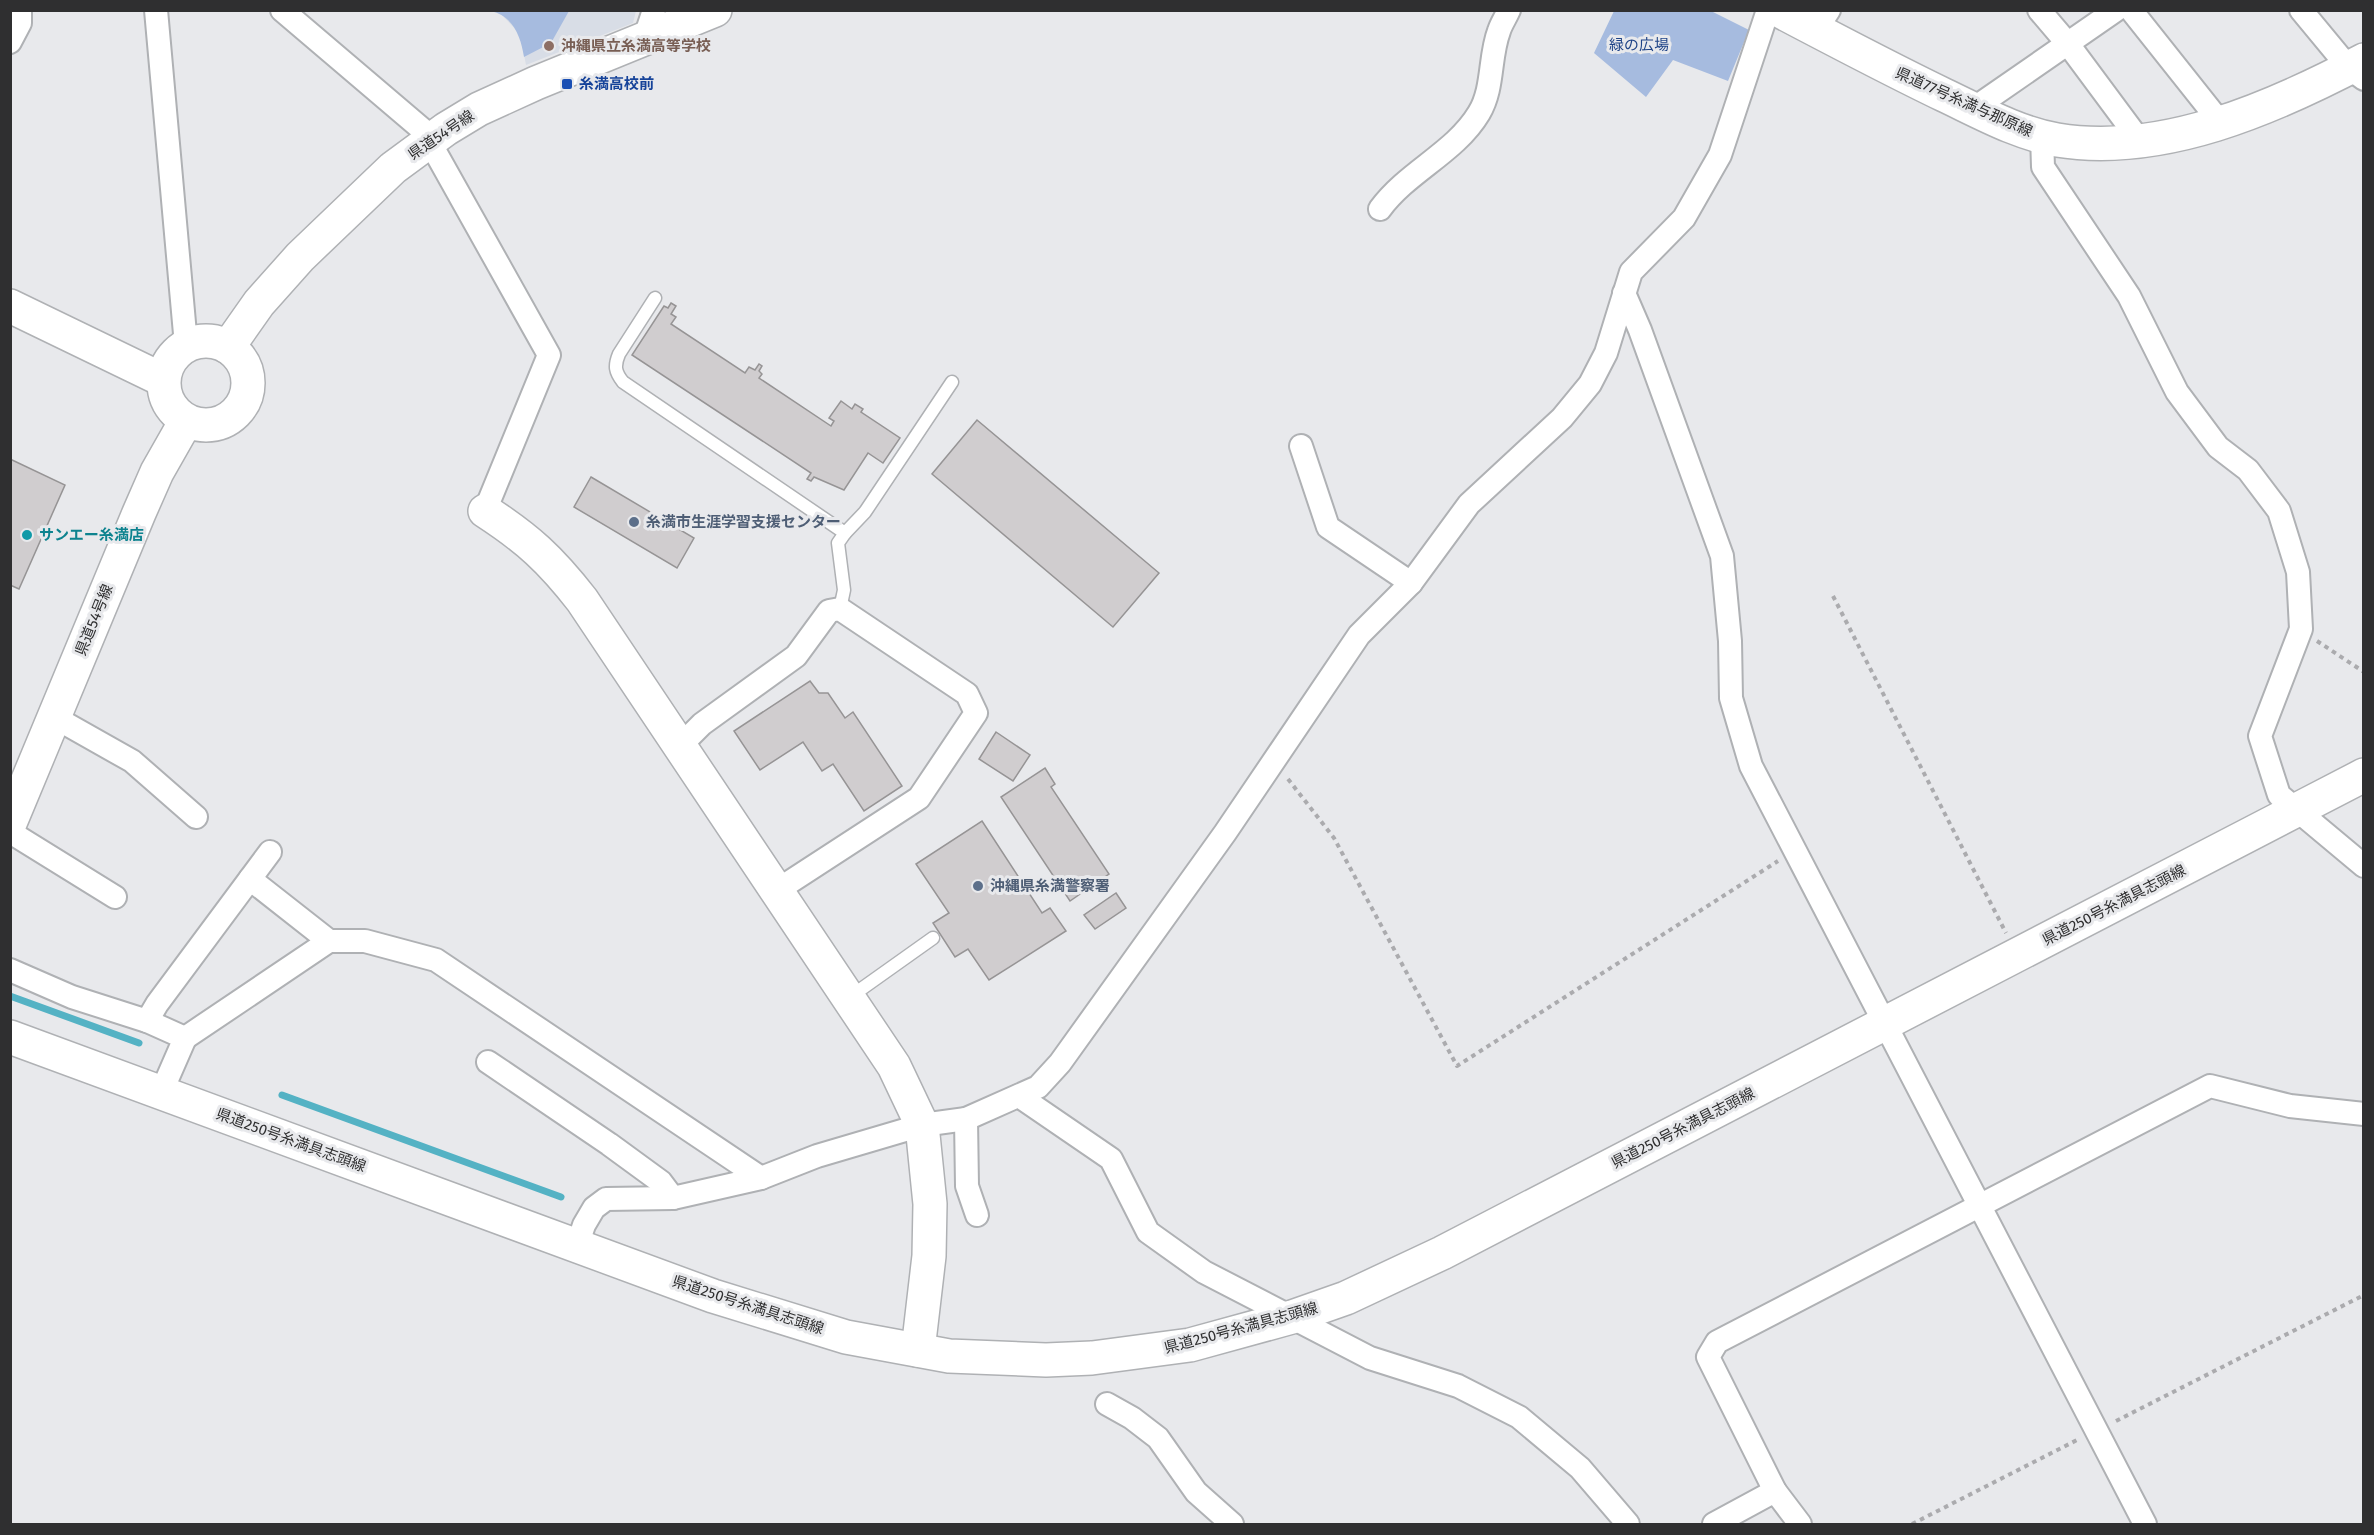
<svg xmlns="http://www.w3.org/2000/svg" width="2374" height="1535" font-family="'Fira Sans','Noto Sans JP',sans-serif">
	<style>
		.built { fill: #d8dde6 }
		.green { fill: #a6bbdf }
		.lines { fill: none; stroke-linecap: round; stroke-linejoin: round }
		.stream { stroke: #54b2c4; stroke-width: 7 }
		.building { fill: #d0cdcf; stroke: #969495; stroke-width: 1.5 }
		.lane-casing { stroke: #afb1b4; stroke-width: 15 }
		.street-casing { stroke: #afb1b4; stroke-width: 26 }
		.secondary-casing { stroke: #afb1b4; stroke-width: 36 }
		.primary-casing { stroke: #afb1b4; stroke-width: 36 }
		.path { stroke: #ababae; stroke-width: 4; stroke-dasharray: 4.5 4.5; stroke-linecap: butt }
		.lane { stroke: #fff; stroke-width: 12 }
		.street { stroke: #fff; stroke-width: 22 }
		.secondary { stroke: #fff; stroke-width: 33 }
		.primary { stroke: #fff; stroke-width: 33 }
		.education-dot { fill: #8d6e63; stroke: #e8e9ec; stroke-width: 2 }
		.transit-dot { fill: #1a4fb4; stroke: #e8e9ec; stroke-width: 2 }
		.service-dot { fill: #5c6f8a; stroke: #e8e9ec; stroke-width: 2 }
		.culture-dot { fill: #0f9aa8; stroke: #e8e9ec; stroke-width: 2 }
		.labels { text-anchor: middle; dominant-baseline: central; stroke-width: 6; stroke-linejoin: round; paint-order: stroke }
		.park-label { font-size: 15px; fill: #1e4387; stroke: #e8e9ec }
		.education-label { font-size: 15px; font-weight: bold; fill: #785e54; stroke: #e8e9ec; text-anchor: start }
		.transit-label { font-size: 15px; font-weight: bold; fill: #164399; stroke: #e8e9ec; text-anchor: start }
		.street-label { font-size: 15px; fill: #2f2f30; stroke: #e8e9ec }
		.service-label { font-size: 15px; font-weight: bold; fill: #4e5e75; stroke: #e8e9ec; text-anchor: start }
		.culture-label { font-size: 15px; font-weight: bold; fill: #0d838f; stroke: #e8e9ec; text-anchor: start }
	</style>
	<rect width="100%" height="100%" fill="#e8e9ec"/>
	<!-- built -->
	<polygon class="built" points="490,11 636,11 633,23 526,65 520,34 499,12"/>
	<!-- green -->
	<g class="green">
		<path d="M490,11H569L551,43L524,57C521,37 513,15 490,11Z"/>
		<polygon points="1614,11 1711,11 1749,30 1728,81 1673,60 1646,97 1594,53"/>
	</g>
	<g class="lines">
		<!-- stream -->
		<g class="stream">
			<polyline points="10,996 139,1043"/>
			<polyline points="282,1095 561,1197"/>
		</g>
	</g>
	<!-- building -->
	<g class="building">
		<polygon points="671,303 676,306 671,314 676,317 671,324 745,373 749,367 755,370 759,364 762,366 759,371 762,374 759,378 831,426 834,421 829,418 841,401 852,409 855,404 863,409 861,412 900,438 883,463 868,453 844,490 814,477 811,481 807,479 811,473 632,355 664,306 668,308"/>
		<polygon points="977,420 1159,573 1113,627 932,474"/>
		<polygon points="10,459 65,485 19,589 10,585"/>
		<polygon points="591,477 694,538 677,568 574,507"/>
		<polygon points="810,681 819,693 828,693 845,718 853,712 902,786 864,811 833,764 822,771 803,742 760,770 734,731"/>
		<polygon points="996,732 1030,755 1013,781 979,759"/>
		<polygon points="1045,768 1055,784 1051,787 1109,874 1070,901 1001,797"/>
		<polygon points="982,821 1042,913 1050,908 1066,931 989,980 968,949 955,957 933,923 949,913 916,864"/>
		<polygon points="1116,893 1126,908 1095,929 1084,915"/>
	</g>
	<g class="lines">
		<!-- lane casing -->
		<g class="lane-casing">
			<g id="lane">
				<path d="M655,298L619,354C614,366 615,372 623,382L845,533L838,543L844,590L840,609"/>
				<polyline points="845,533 865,512 952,382"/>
				<polyline points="850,997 933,938"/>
			</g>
		</g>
		<!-- street casing -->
		<g class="street-casing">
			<g id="street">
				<polyline points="156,10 186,345"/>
				<polyline points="282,10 423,130 549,355 485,511"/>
				<polyline points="2039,10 2068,44 2140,141"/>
				<polyline points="2131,10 2220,122"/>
				<polyline points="2301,10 2349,68 2364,79"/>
				<polyline points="1816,30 1829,10"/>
				<polyline points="644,40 654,10"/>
				<polyline points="10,42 20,23 20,10"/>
				<polyline points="1973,109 2116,10"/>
				<polyline points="2042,136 2043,167 2129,296 2177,392 2218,447 2248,470 2279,511 2298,572 2301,629 2260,736 2279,795 2364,866"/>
				<path d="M1380,209C1408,171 1455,153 1479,113C1494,88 1489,57 1499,31C1501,24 1506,17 1509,10"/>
				<polyline points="1624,293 1640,330 1722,556 1730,641 1731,698 1751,766 2145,1524"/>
				<polyline points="1301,446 1328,527 1411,583"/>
				<polyline points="54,717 132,761 196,817"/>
				<polyline points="679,747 702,724 796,656 829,611 840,609 967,694 976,713 919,798 776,891"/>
				<polyline points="10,832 115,897"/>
				<polyline points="250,879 329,941"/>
				<polyline points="10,970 72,997 147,1021 185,1038 161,1093"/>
				<polyline points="147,1021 157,1004 270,852"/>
				<polyline points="185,1038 329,941 365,941 436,960 761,1178"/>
				<polyline points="488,1062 609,1144 661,1182 673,1198"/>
				<polyline points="1019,1096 1111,1159 1148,1232 1204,1272 1370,1358 1458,1386 1519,1417 1580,1468 1628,1524"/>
				<polyline points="966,1119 967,1186 977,1215"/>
				<polyline points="577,1246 584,1225 594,1208 606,1199 673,1198 761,1178 817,1156 922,1125 966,1119 1038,1087 1060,1063 1225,833 1359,635 1411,583 1469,504 1562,418 1590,384 1606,353 1631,272 1684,218 1720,155 1768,10"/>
				<polyline points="1107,1404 1132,1418 1158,1438 1196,1492 1232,1524"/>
				<polyline points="1714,1524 1775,1491"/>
				<polyline points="1800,1524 1775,1491 1708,1357 1717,1342 2210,1086 2290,1106 2364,1114"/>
			</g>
		</g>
		<!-- secondary casing -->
		<g class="secondary-casing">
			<g id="secondary">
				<polyline points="10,306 163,380"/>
				<circle cx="206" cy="383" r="42"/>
				<polyline points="228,347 259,303 300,257 393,168 446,129 479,109 536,83 715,10"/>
				<path d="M485,511C528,539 550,559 582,600L894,1066L922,1125L930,1204L929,1256L918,1350"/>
				<polyline points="10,823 139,513 157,472 186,421"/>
				<polyline points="10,1037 713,1296 846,1337 949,1356 1046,1360 1092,1358 1190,1345 1292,1317 1346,1298 1442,1253 2364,775"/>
			</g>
		</g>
		<!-- primary casing -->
		<g class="primary-casing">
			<path id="primary" d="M1778,10C1833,39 1888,68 1944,95C1980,112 2017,133 2057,140C2162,157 2273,108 2364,60"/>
		</g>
		<!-- path -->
		<g class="path">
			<polyline points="1833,596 2006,933"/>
			<polyline points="2317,641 2364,672"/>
			<polyline points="1288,779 1334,838 1457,1066 1778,861"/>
			<polyline points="2116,1421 2364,1295"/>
			<polyline points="1912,1524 2079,1439"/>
		</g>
		<!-- lane -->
		<use href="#lane" class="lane"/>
		<!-- street -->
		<use href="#street" class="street"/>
		<!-- secondary -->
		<use href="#secondary" class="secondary"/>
		<!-- primary -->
		<use href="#primary" class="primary"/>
	</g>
	<!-- markers -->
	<circle class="education-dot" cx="549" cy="46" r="6"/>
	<rect class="transit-dot" x="561" y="78" width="12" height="12" rx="3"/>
	<g class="service-dot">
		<circle cx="634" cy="522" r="6"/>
		<circle cx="978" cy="886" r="6"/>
	</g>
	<circle class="culture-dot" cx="27" cy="535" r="6"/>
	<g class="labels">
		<!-- park labels -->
		<g class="park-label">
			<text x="1639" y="45">緑の広場</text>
		</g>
		<!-- education labels -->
		<g class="education-label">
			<text x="561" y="46">沖縄県立糸満高等学校</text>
		</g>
		<!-- transit labels -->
		<g class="transit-label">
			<text x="579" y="84">糸満高校前</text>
		</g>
		<!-- street labels -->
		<g class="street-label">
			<text transform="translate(1964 102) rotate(24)">県道77号糸満与那原線</text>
			<text transform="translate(441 135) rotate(-34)">県道54号線</text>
			<text transform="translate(94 620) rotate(-68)">県道54号線</text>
			<text transform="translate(2114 905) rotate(-27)">県道250号糸満具志頭線</text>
			<text transform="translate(1683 1128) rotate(-27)">県道250号糸満具志頭線</text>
			<text transform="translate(291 1140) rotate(20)">県道250号糸満具志頭線</text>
			<text transform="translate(748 1305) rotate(18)">県道250号糸満具志頭線</text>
			<text transform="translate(1241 1328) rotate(-15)">県道250号糸満具志頭線</text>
		</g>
		<!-- service labels -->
		<g class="service-label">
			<text x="646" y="522">糸満市生涯学習支援センター</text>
			<text x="990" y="886">沖縄県糸満警察署</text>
		</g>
		<!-- culture labels -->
		<g class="culture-label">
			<text x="39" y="535">サンエー糸満店</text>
		</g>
	</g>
	<!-- border -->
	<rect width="2374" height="1535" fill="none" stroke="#2f2f30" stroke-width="24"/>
</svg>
